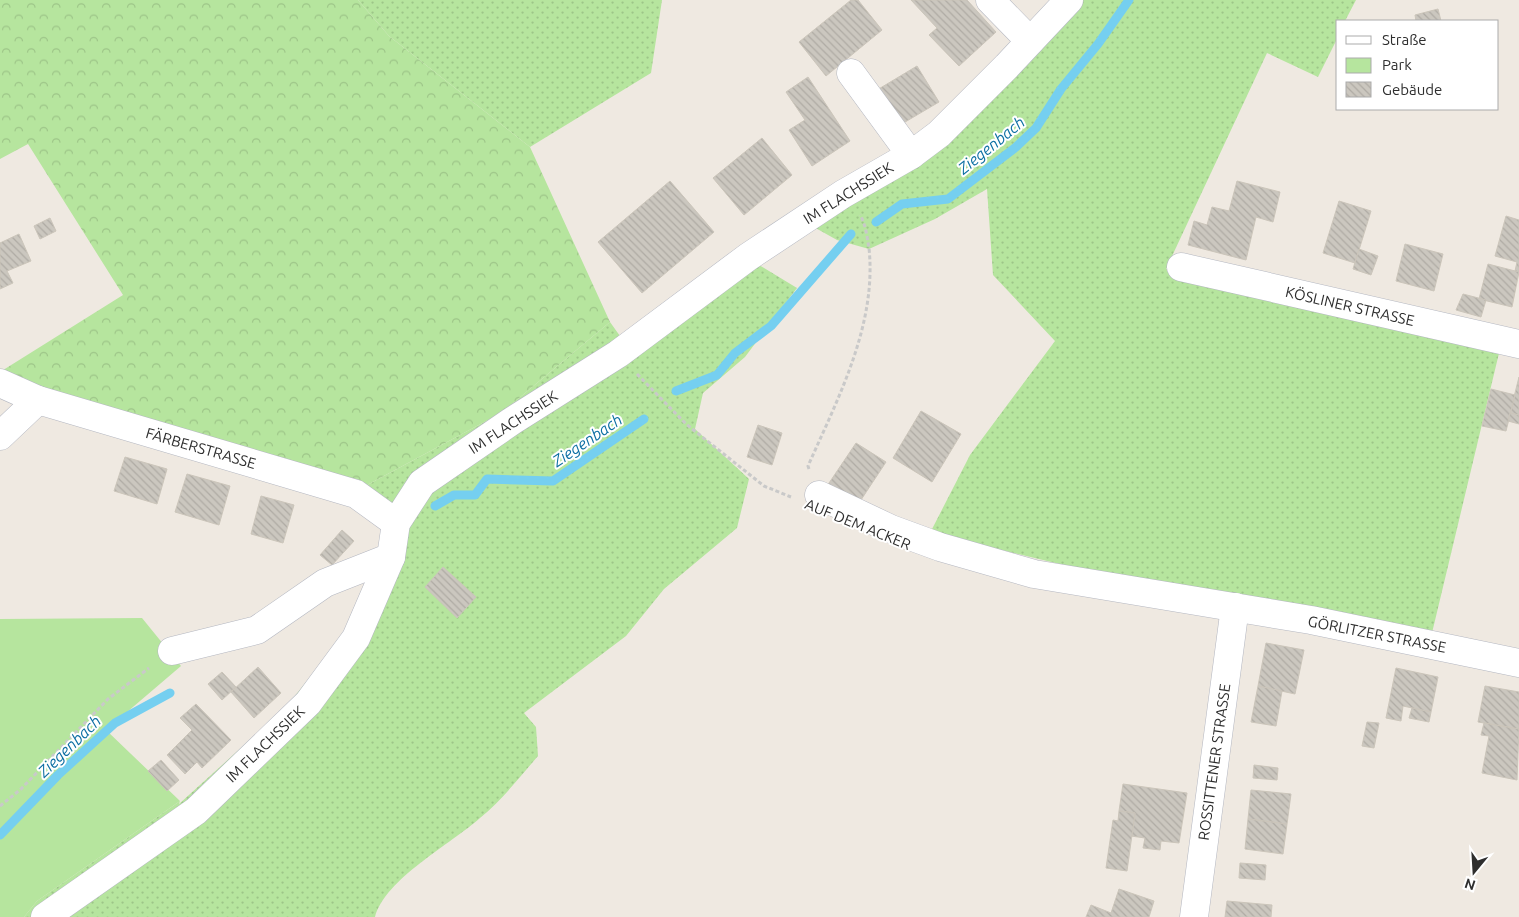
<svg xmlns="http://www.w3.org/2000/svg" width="1519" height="917" font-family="Ubuntu,sans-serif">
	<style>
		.grass { fill: url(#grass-dots) }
		.forest { fill: url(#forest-crowns) }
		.park { fill: #b6e59e }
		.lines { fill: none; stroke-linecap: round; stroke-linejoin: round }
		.stream { stroke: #75cff0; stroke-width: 9 }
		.building { fill: url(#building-back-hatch); stroke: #cbc5ba }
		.minor-casing { stroke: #b4b7c1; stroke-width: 29 }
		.path { stroke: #c9c9c9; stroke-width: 3; stroke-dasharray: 4 2.5; stroke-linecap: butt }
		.minor { stroke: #fff; stroke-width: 28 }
		.labels { text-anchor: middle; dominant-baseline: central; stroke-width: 4; stroke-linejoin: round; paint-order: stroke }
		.street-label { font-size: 15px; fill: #2e2e2e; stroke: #fff }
		.water-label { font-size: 16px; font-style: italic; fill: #0d6fa3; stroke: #fff }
	</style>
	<defs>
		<pattern id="grass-dots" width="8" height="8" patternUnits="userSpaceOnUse" patternTransform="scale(1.25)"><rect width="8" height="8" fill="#b6e59e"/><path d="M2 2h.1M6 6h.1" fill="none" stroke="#9dc588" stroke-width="1.8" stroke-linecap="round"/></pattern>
		<pattern id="forest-crowns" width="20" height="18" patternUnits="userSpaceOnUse" patternTransform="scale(1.25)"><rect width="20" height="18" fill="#b6e59e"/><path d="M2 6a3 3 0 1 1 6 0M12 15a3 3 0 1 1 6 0" fill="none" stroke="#9dc588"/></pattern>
		<pattern id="building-back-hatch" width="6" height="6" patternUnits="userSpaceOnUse" patternTransform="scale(1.25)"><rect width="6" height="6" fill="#cbc7bf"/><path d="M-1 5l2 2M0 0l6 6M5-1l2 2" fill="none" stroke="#afaba4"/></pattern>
	</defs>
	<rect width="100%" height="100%" fill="#efe9e1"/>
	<!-- grass -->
	<g class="grass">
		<polygon points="358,0 662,0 651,73 530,147 389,36"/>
		<polygon points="1066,0 1356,0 1345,21 1338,21 1338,37 1318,77 1267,53 1166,269 1500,349 1432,633 1122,579 930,533 970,455 1055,341 993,275 987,189 935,219 869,249 837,240 803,221 862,191"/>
		<path d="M749,259L797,288L745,357L703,393L695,429L749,479L737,528L664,589L626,636L524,713L536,727L538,756C519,778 502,800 480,818C451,844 385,879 375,917H24L37,901L180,801L179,804L285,708L347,632L391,523L356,491L501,413L610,322L630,350Z"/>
	</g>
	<!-- forest -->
	<polygon class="forest" points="0,0 358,0 389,36 530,147 610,322 501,413 356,491 29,392 0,372 123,295 28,144 0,159"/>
	<!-- park -->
	<polygon class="park" points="142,618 181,666 106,730 180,801 37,901 24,917 0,917 0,619"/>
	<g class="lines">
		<!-- stream -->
		<g class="stream">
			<polyline points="876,222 902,204 948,199 1016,147 1036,128 1061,89 1098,44 1129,0"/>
			<polyline points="676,391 717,375 735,353 771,326 851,234"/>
			<polyline points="435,506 454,495 475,495 487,479 553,481 644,419"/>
			<polyline points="0,835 58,775 115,723 170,693"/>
		</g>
	</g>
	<!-- building -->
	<g class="building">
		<polygon points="851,0 858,0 882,30 826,76 799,42"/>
		<polygon points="911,0 967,0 996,32 959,66 929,35 937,28"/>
		<polygon points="1438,9 1441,21 1416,21 1415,15"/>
		<polygon points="917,66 939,102 900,125 877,90"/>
		<polygon points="808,77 850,141 812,166 789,130 805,120 786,92"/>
		<polygon points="762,138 792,175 744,215 713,178"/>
		<polygon points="670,181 714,232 642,293 598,242"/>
		<polygon points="1237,181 1280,192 1273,222 1256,217 1246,260 1188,245 1194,221 1207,225 1212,207 1229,211"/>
		<polygon points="1339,201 1371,211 1355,263 1323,253"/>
		<polygon points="1506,216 1519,220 1519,272 1515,271 1517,262 1495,256"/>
		<polygon points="50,218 56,231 40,239 34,226"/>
		<polygon points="19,234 31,261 7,271 13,283 0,289 0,243"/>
		<polygon points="1405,244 1443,254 1434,291 1396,281"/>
		<polygon points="1359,249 1378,256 1371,275 1353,269"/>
		<polygon points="1488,264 1519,272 1512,307 1479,299"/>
		<polygon points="1463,294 1486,300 1481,317 1456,310"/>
		<polygon points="1519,377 1519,415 1510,413"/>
		<polygon points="1491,389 1515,395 1506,431 1482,426"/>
		<polygon points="921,411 961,434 932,482 893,458"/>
		<polygon points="1510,413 1519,415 1519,424 1508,421"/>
		<polygon points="758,425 782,433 772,465 747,457"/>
		<polygon points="856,443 886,462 855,509 825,489"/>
		<polygon points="125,457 167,469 157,504 114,491"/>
		<polygon points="187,474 230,486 219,525 175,512"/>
		<polygon points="261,496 294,505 283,543 251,534"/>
		<polygon points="342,530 354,541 332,565 320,555"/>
		<polygon points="443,567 476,597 457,618 425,587"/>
		<polygon points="1266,643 1304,650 1295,694 1258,686"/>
		<polygon points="258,667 281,693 254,718 231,692"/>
		<polygon points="1396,668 1438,677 1431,712 1403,706 1401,721 1386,718"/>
		<polygon points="222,672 236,687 222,700 208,684"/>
		<polygon points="1258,686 1282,691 1276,726 1251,722"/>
		<polygon points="1485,686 1519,692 1519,729 1478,722"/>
		<polygon points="196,704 231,740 202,768 197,762 185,774 167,755 192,730 180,718"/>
		<polygon points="1412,708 1431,712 1429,722 1409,718"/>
		<polygon points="1367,722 1379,723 1374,748 1362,746"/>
		<polygon points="1484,723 1519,729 1517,780 1482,773 1489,736 1481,735"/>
		<polygon points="161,760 179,780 167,791 148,771"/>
		<polygon points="1254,765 1278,768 1277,780 1253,778"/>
		<polygon points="1123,784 1187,793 1179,843 1161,841 1160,850 1143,848 1145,838 1131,836 1135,813 1119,811"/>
		<polygon points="1251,790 1291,794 1287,824 1248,819"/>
		<polygon points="1119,811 1135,813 1127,871 1106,868 1113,820 1118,821"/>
		<polygon points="1248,819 1287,824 1283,854 1245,849"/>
		<polygon points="1240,863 1266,865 1265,880 1239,878"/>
		<polygon points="1119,889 1154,901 1149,917 1086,917 1091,905 1111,913"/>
		<polygon points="1227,901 1272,905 1271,917 1225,917"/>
	</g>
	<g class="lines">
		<!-- minor casing -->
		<g class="minor-casing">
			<g id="minor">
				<polyline points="990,0 1030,41"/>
				<polyline points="851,73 911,155"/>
				<polyline points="1181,267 1519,344"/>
				<polyline points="0,383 38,400 356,494 396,523"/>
				<polyline points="0,436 38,400"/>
				<polyline points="819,495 891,529 940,547 1034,574 1311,620 1519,663"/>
				<polyline points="172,651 257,630 325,583 391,557"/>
				<polyline points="45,917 196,811 308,703 356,638 391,557 396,523 422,483 512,421 618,354 748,257 843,194 911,155 939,134 1007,66 1069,0"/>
				<polyline points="1194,917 1235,607"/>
			</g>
		</g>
		<!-- path -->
		<g class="path">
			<polyline points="637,374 686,424 764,486 791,497"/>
			<path d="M809,469L808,466C838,398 877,325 869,248C867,237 866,225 860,215"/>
			<polyline points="0,806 21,789 108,699 149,668"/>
		</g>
		<!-- minor -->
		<use href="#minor" class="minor"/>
	</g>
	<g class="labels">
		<!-- street labels -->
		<g class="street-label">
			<text transform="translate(848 193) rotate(-32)">IM FLACHSSIEK</text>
			<text transform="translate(1350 306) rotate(13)">KÖSLINER STRASSE</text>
			<text transform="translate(513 422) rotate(-33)">IM FLACHSSIEK</text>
			<text transform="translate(201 448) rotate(16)">FÄRBERSTRASSE</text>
			<text transform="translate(858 524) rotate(22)">AUF DEM ACKER</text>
			<text transform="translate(1377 634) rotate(11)">GÖRLITZER STRASSE</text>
			<text transform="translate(265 744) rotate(-44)">IM FLACHSSIEK</text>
			<text transform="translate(1214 762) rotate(-82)">ROSSITTENER STRASSE</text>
		</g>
		<!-- water labels -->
		<g class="water-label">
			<text transform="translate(991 145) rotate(-39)">Ziegenbach</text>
			<text transform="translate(587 440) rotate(-34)">Ziegenbach</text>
			<text transform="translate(69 746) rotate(-44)">Ziegenbach</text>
		</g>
	</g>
	<!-- legend -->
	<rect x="1336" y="20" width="162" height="90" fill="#ffffff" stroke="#ababab"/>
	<rect x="1346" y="36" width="25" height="8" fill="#ffffff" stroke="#ababab"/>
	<text x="1382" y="45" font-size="15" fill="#2e2e2e">Straße</text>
	<rect x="1346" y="58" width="25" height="15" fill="#b6e59e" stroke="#ababab"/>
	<text x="1382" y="70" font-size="15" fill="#2e2e2e">Park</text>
	<rect x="1346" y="82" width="25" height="15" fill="url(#building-back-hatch)" stroke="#ababab"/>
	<text x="1382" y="95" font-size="15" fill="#2e2e2e">Gebäude</text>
	<!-- north arrow -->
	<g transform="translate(1474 872) rotate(198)" stroke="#ffffff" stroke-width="4" paint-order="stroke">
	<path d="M0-4L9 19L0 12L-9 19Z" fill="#2e2e2e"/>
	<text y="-8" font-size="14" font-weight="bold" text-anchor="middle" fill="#2e2e2e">N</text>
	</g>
</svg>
